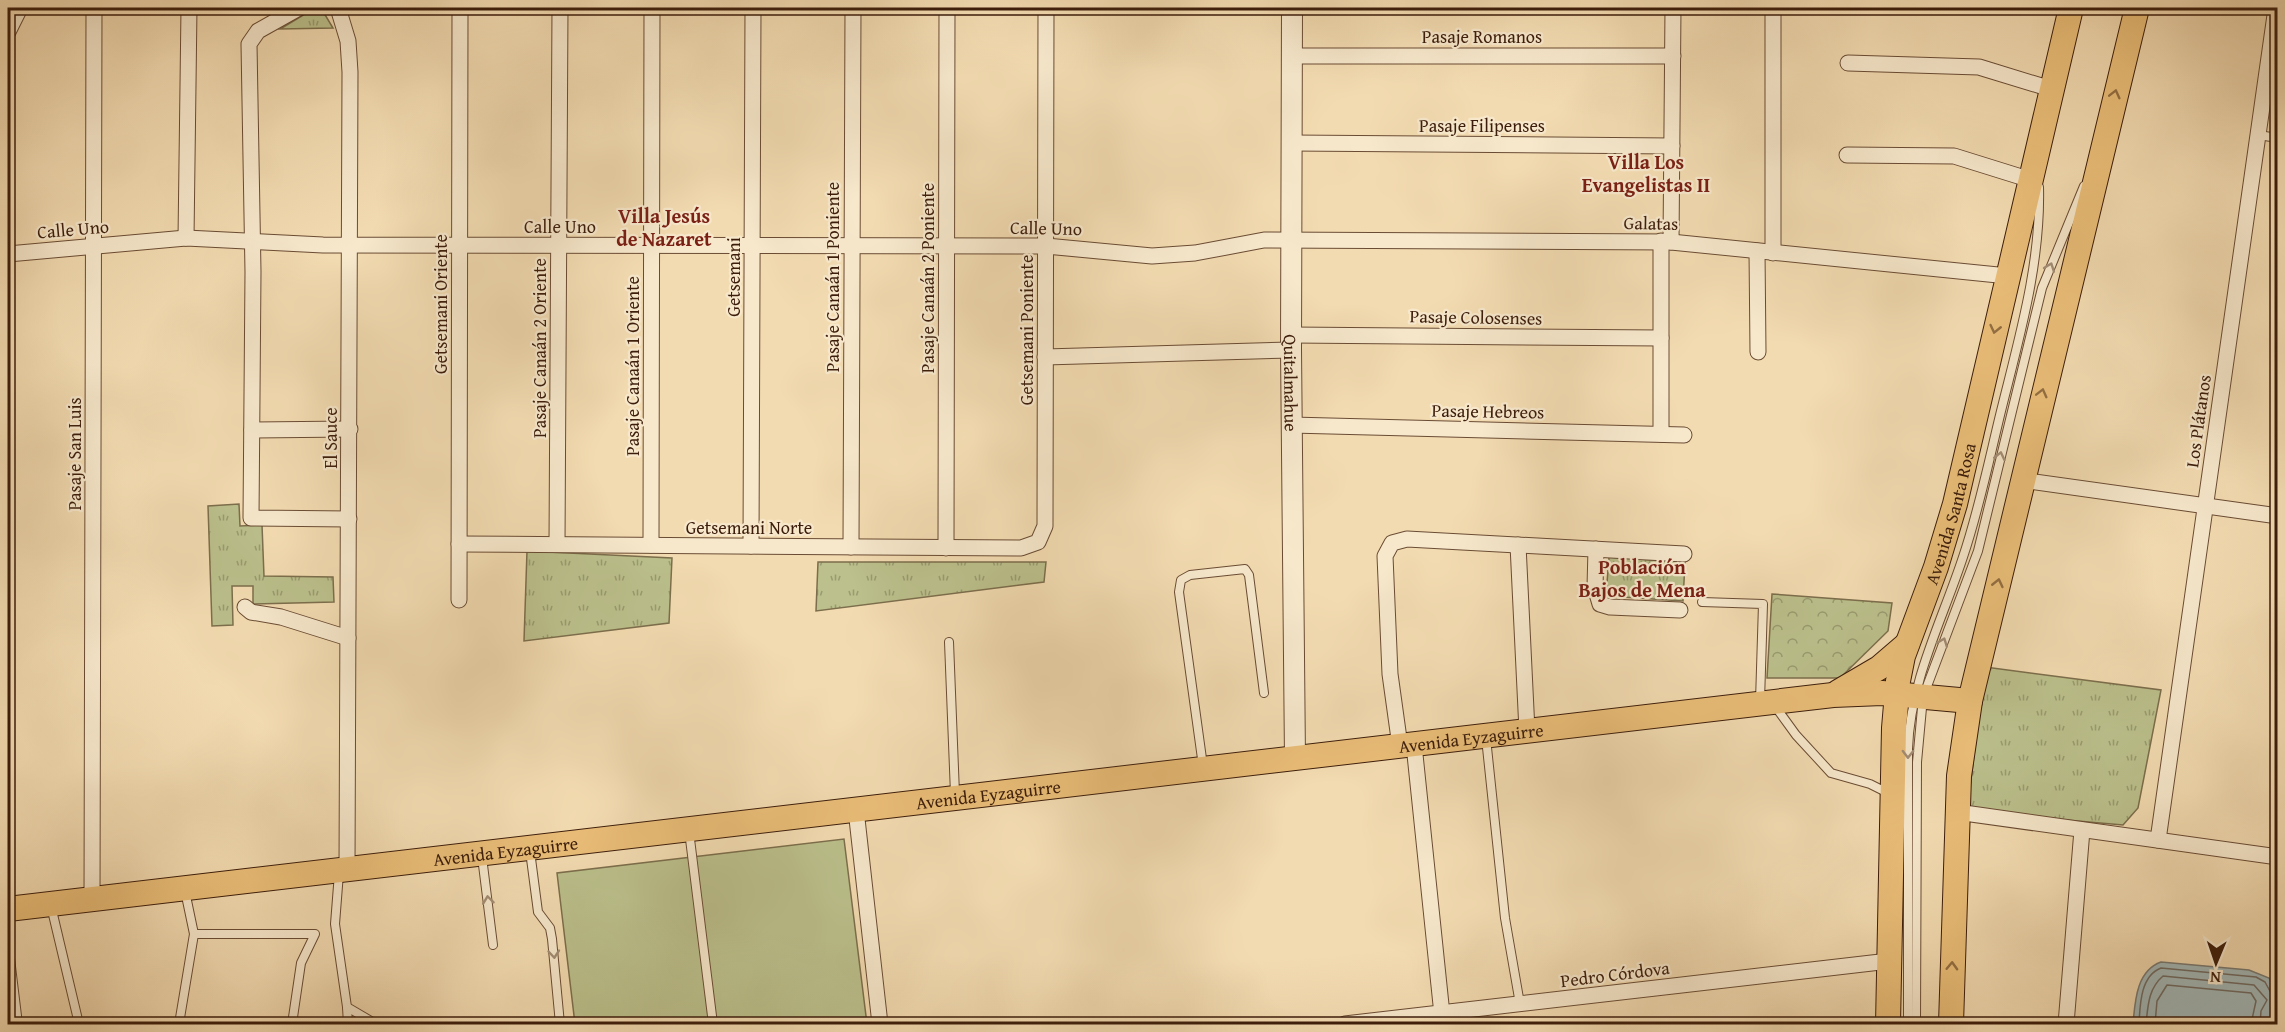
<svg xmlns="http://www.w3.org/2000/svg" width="2285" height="1032" font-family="'Gentium Book Plus',serif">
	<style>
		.grass { fill: url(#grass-tufts); stroke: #7c6e4c; stroke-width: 1.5 }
		.forest { fill: url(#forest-crowns); stroke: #7c6e4c; stroke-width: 1.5 }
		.pitch { fill: #bbc08c; stroke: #7c6e4c; stroke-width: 1.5 }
		.water { fill: #a2b8b8; stroke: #797a73; stroke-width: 1.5 }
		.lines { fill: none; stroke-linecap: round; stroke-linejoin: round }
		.shore { stroke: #6f6a62; stroke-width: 1.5 }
		.service-casing { stroke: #6a4c34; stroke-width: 10 }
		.minor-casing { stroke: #6a4c34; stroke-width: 17 }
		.tertiary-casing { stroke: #6a4c34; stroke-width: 22 }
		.primary-casing { stroke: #3c1d0b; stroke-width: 26 }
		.service { stroke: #f7e8cc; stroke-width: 8 }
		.minor { stroke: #f7e8cc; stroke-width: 15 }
		.tertiary { stroke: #f7e8cc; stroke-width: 20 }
		.primary { stroke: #eabe78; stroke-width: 24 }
		.oneway { stroke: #936e42 }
		.oneway2 { stroke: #a38d75 }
		.labels { text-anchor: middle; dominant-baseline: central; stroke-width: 4.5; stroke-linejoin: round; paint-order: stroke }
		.street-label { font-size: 18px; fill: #3c1d0b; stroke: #f7e8cc }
		.neighbourhood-label { font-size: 20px; font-weight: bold; fill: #7a1f14; stroke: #f7e8cc }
	</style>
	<defs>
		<pattern id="grass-tufts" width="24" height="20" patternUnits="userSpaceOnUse" patternTransform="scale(1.5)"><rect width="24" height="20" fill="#bbc08c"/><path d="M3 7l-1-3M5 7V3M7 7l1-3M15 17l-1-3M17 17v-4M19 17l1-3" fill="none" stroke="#999b71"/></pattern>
		<pattern id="forest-crowns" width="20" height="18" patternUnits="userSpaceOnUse" patternTransform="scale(1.5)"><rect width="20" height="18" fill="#bbc08c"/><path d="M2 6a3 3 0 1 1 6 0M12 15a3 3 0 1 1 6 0" fill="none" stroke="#999b71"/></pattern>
	</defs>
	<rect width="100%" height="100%" fill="#f3dbb1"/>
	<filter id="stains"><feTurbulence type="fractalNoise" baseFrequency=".00333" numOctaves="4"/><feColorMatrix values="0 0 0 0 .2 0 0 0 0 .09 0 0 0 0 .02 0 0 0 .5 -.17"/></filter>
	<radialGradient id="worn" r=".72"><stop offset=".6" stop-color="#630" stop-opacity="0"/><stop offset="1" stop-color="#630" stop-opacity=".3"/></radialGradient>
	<!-- grass -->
	<g class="grass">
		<polygon points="315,8 321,8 333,28 280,29"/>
		<polygon points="239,504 240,526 262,525 264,576 333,577 334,602 253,604 253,586 232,586 233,625 212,626 208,506"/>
		<polygon points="527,551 672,558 669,623 524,641"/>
		<polygon points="1609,557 1685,562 1683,601 1606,596"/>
		<polygon points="818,562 1046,562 1044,582 816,611"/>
		<polygon points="1985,667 2161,690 2138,808 2123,825 1975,812 1968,804"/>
	</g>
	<!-- forest -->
	<polygon class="forest" points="1772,594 1892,603 1888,631 1840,678 1767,678"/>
	<!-- pitch -->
	<polygon class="pitch" points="844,839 867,1024 575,1024 557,873"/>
	<!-- water -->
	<path class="water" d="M2161,962L2249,970L2269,978L2276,991L2274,1024H2133C2135,1002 2136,971 2161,962Z"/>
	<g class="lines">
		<!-- shore -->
		<g class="shore">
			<path d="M2139,1024C2140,1006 2140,976 2161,968L2256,977L2265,982L2271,993L2278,995"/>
			<path d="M2146,1024C2148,1006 2148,989 2163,976L2254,985L2267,1000L2261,1011L2260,1024"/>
			<polyline points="2155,1024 2157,1001 2167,985 2251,993 2256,1001 2251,1024"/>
		</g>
		<!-- service casing -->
		<g class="service-casing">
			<g id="service">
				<polyline points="2258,135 2278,138"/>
				<polyline points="1702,602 1763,604 1760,701"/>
				<polyline points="949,642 955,794"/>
				<polyline points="1775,706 1796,735 1831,773 1870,784 1890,794"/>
				<polyline points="1486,738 1505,918 1520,1004"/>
				<polyline points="1203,766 1179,592 1181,580 1190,575 1245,569 1249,575 1264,693"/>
				<polyline points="689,831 713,1024"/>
				<polyline points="530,851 538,912 550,928 552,939 560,1024"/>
				<polyline points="482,857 493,945"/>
				<polyline points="339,873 335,924 347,1007 376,1024"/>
				<polyline points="51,906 79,1024"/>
				<polyline points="194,934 315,934 301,963 292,1024"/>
				<polyline points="8,942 18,1024"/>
				<polyline points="347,1007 348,1024"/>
				<polyline points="179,1024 194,934 185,891"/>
				<path d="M1908,1024V749C1910,681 1942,621 1963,557C1979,510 1989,460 2001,411C2019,338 2041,264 2039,187"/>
				<polyline points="1916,1024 1917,762 1923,697 1978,551 2042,288 2084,186"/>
			</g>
		</g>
		<!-- minor casing -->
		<g class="minor-casing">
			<g id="minor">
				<polyline points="299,8 258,31 249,44 253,272 251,518 349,519"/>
				<polyline points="338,8 348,41 350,72 347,871"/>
				<polyline points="1773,8 1773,253"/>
				<polyline points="8,32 20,8"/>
				<polyline points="1292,56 1673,56"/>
				<polyline points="1848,63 1979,67 2051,89"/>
				<polyline points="1291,143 1672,146"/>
				<polyline points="1847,155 1954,156 2031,180"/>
				<polyline points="186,238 189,8"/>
				<polyline points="1661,241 1661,434"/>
				<polyline points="1671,242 1673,8"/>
				<polyline points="1757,251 1758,352"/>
				<polyline points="8,254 186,238 323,245 1046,246 1152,256 1195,253 1264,240 1671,242 2008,276"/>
				<polyline points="1291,335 1661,338"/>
				<polyline points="1045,357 1291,350"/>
				<polyline points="1291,425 1684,435"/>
				<polyline points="252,430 350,429"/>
				<polyline points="2021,480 2278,516"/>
				<polyline points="459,544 1021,548 1038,542 1045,526 1046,8"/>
				<polyline points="557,544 560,8"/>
				<polyline points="651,545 652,8"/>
				<polyline points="1518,545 1527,731"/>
				<polyline points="751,546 753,8"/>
				<polyline points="851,547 853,8"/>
				<polyline points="946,548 947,8"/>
				<polyline points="1596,549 1595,587 1600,604 1610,607 1680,610"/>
				<polyline points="459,600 460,8"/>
				<polyline points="245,607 251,612 281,617 348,638"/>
				<polyline points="1414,745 1443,1024"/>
				<polyline points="1400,746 1390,674 1385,556 1392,543 1407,539 1684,554"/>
				<polyline points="856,810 880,1024"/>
				<polyline points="1957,812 2278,857"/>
				<polyline points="2158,840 2276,8"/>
				<polyline points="92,900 94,8"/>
				<polyline points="1345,1024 1889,961"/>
				<polyline points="2066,1024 2082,830"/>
			</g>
		</g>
		<!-- tertiary casing -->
		<g class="tertiary-casing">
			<g id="tertiary">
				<path id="s1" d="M1292,8L1291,350L1295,759"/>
			</g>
		</g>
		<!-- primary casing -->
		<g class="primary-casing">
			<g id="primary">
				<polyline points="1838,692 1879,668 1907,644"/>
				<path id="s2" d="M8,909L1833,695L1882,693L1970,701"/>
				<path id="s3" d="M1888,1024L1894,728L1898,681L1903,656L1936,567L1955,504L2071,8"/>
				<polyline points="1951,1024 1959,776 1970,701 2137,8"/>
			</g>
		</g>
		<!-- service -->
		<use href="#service" class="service"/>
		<!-- minor -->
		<use href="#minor" class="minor"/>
		<!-- tertiary -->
		<use href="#tertiary" class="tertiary"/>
		<!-- primary -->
		<use href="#primary" class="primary"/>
	</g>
	<!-- one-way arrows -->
	<defs><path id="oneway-chevron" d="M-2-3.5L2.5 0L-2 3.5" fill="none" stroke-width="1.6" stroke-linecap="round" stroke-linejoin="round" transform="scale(1.5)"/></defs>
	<g class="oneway">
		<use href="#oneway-chevron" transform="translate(2115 94) rotate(-76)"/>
		<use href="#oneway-chevron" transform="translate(1995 329) rotate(103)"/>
		<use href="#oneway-chevron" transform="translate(2042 393) rotate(-76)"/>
		<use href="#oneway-chevron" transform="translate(1998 583) rotate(-77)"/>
		<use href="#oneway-chevron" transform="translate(1952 966) rotate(-88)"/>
	</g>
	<g class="oneway2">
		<use href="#oneway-chevron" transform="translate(2050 267) rotate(-70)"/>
		<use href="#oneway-chevron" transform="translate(2000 456) rotate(-77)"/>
		<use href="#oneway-chevron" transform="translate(1943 642) rotate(-69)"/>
		<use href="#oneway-chevron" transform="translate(1908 754) rotate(91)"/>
		<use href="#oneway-chevron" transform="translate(488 900) rotate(-97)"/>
		<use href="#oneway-chevron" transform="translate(554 954) rotate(85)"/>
	</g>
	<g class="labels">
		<!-- street labels -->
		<g class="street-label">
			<text x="1482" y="36">Pasaje Romanos</text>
			<text x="1482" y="125">Pasaje Filipenses</text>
			<text transform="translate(1651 223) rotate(1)">Galatas</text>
			<text x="560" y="226">Calle Uno</text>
			<text transform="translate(1046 228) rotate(1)">Calle Uno</text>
			<text transform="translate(73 229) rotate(-5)">Calle Uno</text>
			<text transform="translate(733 277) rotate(-90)">Getsemani</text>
			<text transform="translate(832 277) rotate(-90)">Pasaje Canaán 1 Poniente</text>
			<text transform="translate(927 278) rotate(-90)">Pasaje Canaán 2 Poniente</text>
			<text transform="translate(440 304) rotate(-90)">Getsemani Oriente</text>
			<text transform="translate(1476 317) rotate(1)">Pasaje Colosenses</text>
			<text transform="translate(1026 330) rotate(-90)">Getsemani Poniente</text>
			<text transform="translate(539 348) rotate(-90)">Pasaje Canaán 2 Oriente</text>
			<text transform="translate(632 366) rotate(-90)">Pasaje Canaán 1 Oriente</text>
			<text stroke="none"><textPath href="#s1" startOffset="375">Quitalmahue</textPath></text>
			<text transform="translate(1488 411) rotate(1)">Pasaje Hebreos</text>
			<text transform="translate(2198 421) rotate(-82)">Los Plátanos</text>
			<text transform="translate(330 438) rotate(-90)">El Sauce</text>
			<text transform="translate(74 454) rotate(-90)">Pasaje San Luis</text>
			<text stroke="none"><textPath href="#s3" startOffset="519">Avenida Santa Rosa</textPath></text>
			<text x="749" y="527">Getsemani Norte</text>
			<text stroke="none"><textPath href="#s2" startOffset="1473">Avenida Eyzaguirre</textPath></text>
			<text stroke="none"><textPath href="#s2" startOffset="987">Avenida Eyzaguirre</textPath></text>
			<text stroke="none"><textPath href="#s2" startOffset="501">Avenida Eyzaguirre</textPath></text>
			<text transform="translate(1615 974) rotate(-7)">Pedro Córdova</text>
		</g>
		<!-- neighbourhood labels -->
		<g class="neighbourhood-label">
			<text x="1646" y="161">Villa Los<tspan x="1646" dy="23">Evangelistas II</tspan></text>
			<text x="664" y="215">Villa Jesús<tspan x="664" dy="23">de Nazaret</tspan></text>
			<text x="1642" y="566">Población<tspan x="1642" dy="23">Bajos de Mena</tspan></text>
		</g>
	</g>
	<!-- margin -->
	<rect width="2285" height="1032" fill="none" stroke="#f3dbb1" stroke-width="30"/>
	<rect x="9" y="9" width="2267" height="1014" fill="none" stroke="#3c1d0b" stroke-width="3"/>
	<rect x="15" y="15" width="2255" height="1002" fill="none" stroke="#3c1d0b" stroke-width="1.5"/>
	<!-- north arrow -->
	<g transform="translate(2216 963) rotate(182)" stroke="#f7e8cc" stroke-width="4.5" paint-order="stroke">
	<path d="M0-4.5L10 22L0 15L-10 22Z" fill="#3c1d0b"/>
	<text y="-9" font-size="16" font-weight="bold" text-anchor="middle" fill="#3c1d0b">N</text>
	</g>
	<rect width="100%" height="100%" filter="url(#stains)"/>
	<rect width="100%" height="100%" fill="url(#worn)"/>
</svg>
